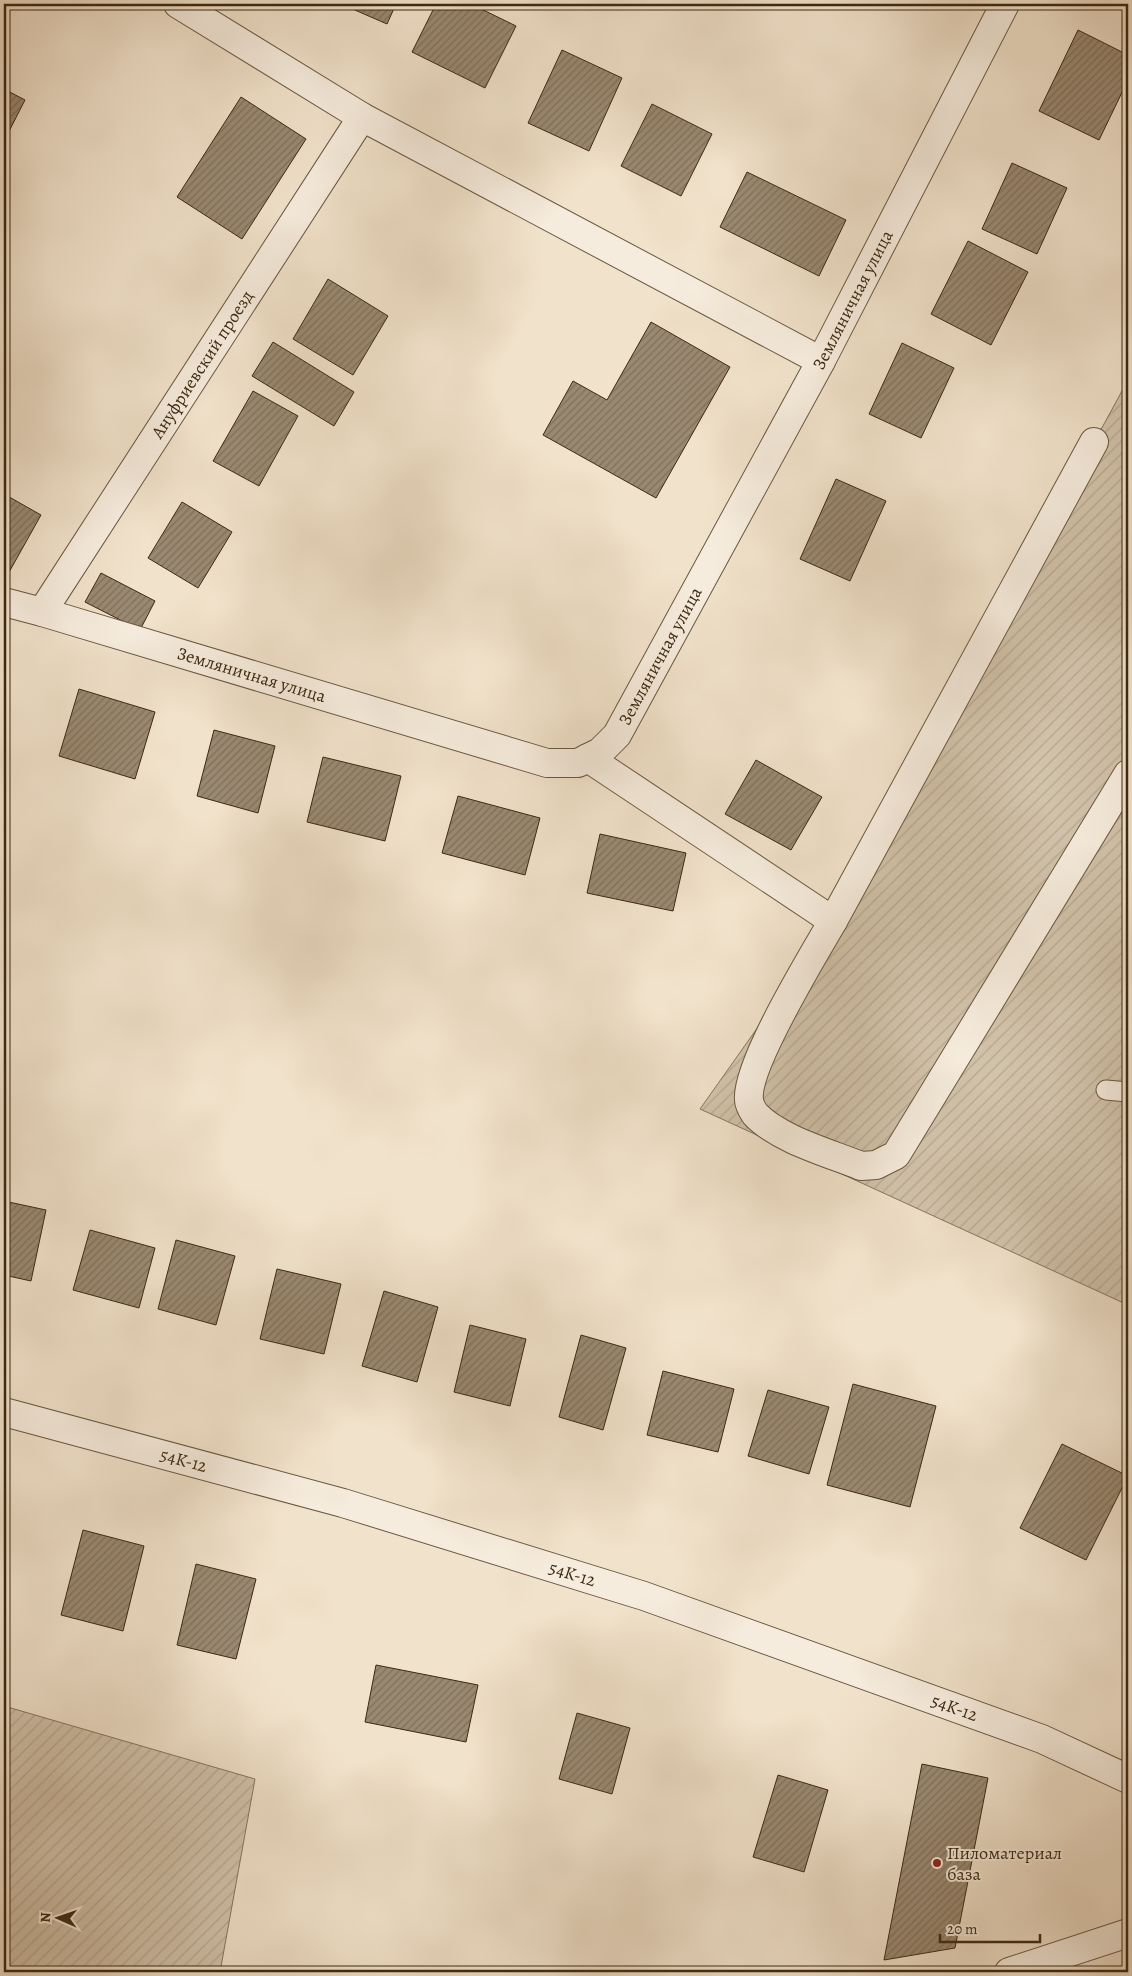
<svg xmlns="http://www.w3.org/2000/svg" width="1132" height="1976" font-family="Alegreya,serif">
	<style>
		.garden { fill: url(#garden-furrows); stroke: #87765e }
		.building { fill: url(#building-hatch); stroke: #3c2911 }
		.lines { fill: none; stroke-linecap: round; stroke-linejoin: round }
		.service-casing { stroke: #695740; stroke-width: 21 }
		.minor-casing { stroke: #695740; stroke-width: 30 }
		.tertiary-casing { stroke: #695740; stroke-width: 30 }
		.service { stroke: #f6ecdd; stroke-width: 19 }
		.minor { stroke: #f6ecdd; stroke-width: 28 }
		.tertiary { stroke: #f6ecdd; stroke-width: 28 }
		.poi-dot { fill: #8f2418; stroke: #f6ecdd; stroke-width: 2 }
		.labels { text-anchor: middle; dominant-baseline: central; stroke-width: 4; stroke-linejoin: round; paint-order: stroke }
		.street-label { font-size: 18px; fill: #3c2911; stroke: #f6ecdd }
		.poi-label { font-size: 18px; fill: #3c2911; stroke: #f6ecdd; text-anchor: start }
	</style>
	<defs>
		<pattern id="garden-furrows" width="10" height="10" patternUnits="userSpaceOnUse" patternTransform="scale(1.25)"><rect width="10" height="10" fill="#d2c3ab"/><path d="M-1 1l2-2M0 10L10 0M9 11l2-2" fill="none" stroke="#b5a892"/></pattern>
		<pattern id="building-hatch" width="6" height="6" patternUnits="userSpaceOnUse" patternTransform="scale(1.25)"><rect width="6" height="6" fill="#9a8972"/><path d="M-1 1l2-2M0 6l6-6M5 7l2-2" fill="none" stroke="#7f705c"/></pattern>
	</defs>
	<rect width="100%" height="100%" fill="#f1e2cb"/>
	<filter id="stains"><feTurbulence type="fractalNoise" baseFrequency=".004" numOctaves="4"/><feColorMatrix values="0 0 0 0 .2 0 0 0 0 .09 0 0 0 0 .02 0 0 0 .5 -.17"/></filter>
	<radialGradient id="worn" r=".72"><stop offset=".6" stop-color="#630" stop-opacity="0"/><stop offset="1" stop-color="#630" stop-opacity=".3"/></radialGradient>
	<!-- garden -->
	<g class="garden">
		<polygon points="1128,380 1128,1305 700,1109 833,921"/>
		<polygon points="4,1706 255,1779 220,1972 4,1972"/>
	</g>
	<!-- building -->
	<g class="building">
		<polygon points="341,4 396,4 387,24"/>
		<polygon points="436,4 471,4 516,26 485,88 412,52"/>
		<polygon points="1078,30 1128,55 1128,80 1099,140 1039,111"/>
		<polygon points="562,50 622,78 589,151 528,123"/>
		<polygon points="4,89 25,100 4,141"/>
		<polygon points="241,97 306,139 242,239 177,197"/>
		<polygon points="652,104 712,134 681,196 621,166"/>
		<polygon points="1012,163 1067,188 1037,254 982,229"/>
		<polygon points="747,172 846,220 819,276 720,227"/>
		<polygon points="968,241 1028,272 991,345 931,314"/>
		<polygon points="328,279 388,316 353,375 293,339"/>
		<polygon points="651,322 730,367 656,498 543,435 573,381 607,400"/>
		<polygon points="273,342 354,392 334,426 252,376"/>
		<polygon points="902,343 954,368 921,438 869,414"/>
		<polygon points="253,391 298,416 259,486 213,461"/>
		<polygon points="836,479 886,501 850,581 800,559"/>
		<polygon points="4,494 41,515 8,574 4,572"/>
		<polygon points="182,502 232,532 198,588 148,558"/>
		<polygon points="101,573 155,601 140,630 85,602"/>
		<polygon points="79,689 155,712 135,779 59,756"/>
		<polygon points="214,730 275,746 258,813 197,796"/>
		<polygon points="323,757 401,776 385,841 307,822"/>
		<polygon points="756,760 822,797 791,850 725,814"/>
		<polygon points="458,796 540,818 525,875 442,853"/>
		<polygon points="600,834 686,853 673,911 587,893"/>
		<polygon points="4,1201 46,1210 31,1281 4,1275"/>
		<polygon points="90,1230 155,1248 139,1308 73,1290"/>
		<polygon points="176,1240 235,1256 216,1325 158,1309"/>
		<polygon points="277,1269 341,1284 324,1354 260,1339"/>
		<polygon points="384,1291 438,1307 417,1382 362,1366"/>
		<polygon points="470,1325 526,1339 510,1406 454,1392"/>
		<polygon points="581,1335 626,1348 603,1430 559,1417"/>
		<polygon points="663,1371 734,1389 718,1452 647,1435"/>
		<polygon points="853,1384 936,1406 910,1507 827,1485"/>
		<polygon points="768,1390 829,1407 809,1474 748,1456"/>
		<polygon points="1062,1444 1128,1476 1086,1560 1020,1528"/>
		<polygon points="83,1530 144,1546 123,1631 61,1615"/>
		<polygon points="196,1564 256,1579 236,1659 177,1645"/>
		<polygon points="376,1665 478,1685 466,1742 365,1722"/>
		<polygon points="577,1713 630,1728 612,1794 559,1779"/>
		<polygon points="922,1764 988,1778 955,1948 884,1960"/>
		<polygon points="778,1775 828,1790 804,1872 753,1857"/>
	</g>
	<g class="lines">
		<!-- service casing -->
		<g class="service-casing">
			<polyline id="service" points="1106,1090 1128,1092"/>
		</g>
		<!-- minor casing -->
		<g class="minor-casing">
			<g id="minor">
				<polyline points="178,4 362,117 821,361"/>
				<path id="s1" d="M4,602L42,612L547,763H578L600,752L617,735L821,361L1005,4"/>
				<path id="s2" d="M42,612L362,117"/>
				<polyline points="588,758 833,921 1094,442"/>
				<path d="M833,921C814,954 745,1066 749,1100C749,1104 753,1111 755,1114C778,1139 829,1153 861,1166L876,1165L896,1155L1128,774"/>
				<polyline points="1009,1972 1128,1933"/>
			</g>
		</g>
		<!-- tertiary casing -->
		<g class="tertiary-casing">
			<g id="tertiary">
				<path id="s3" d="M4,1412L343,1503L644,1596L1042,1739L1128,1779"/>
			</g>
		</g>
		<!-- service -->
		<use href="#service" class="service"/>
		<!-- minor -->
		<use href="#minor" class="minor"/>
		<!-- tertiary -->
		<use href="#tertiary" class="tertiary"/>
	</g>
	<!-- markers -->
	<circle class="poi-dot" cx="937" cy="1863" r="5"/>
	<g class="labels">
		<!-- street labels -->
		<g class="street-label">
			<text stroke="none"><textPath href="#s1" startOffset="1141">Земляничная улица</textPath></text>
			<text stroke="none"><textPath href="#s2" startOffset="295">Ануфриевский проезд</textPath></text>
			<text stroke="none"><textPath href="#s1" startOffset="736">Земляничная улица</textPath></text>
			<text stroke="none"><textPath href="#s1" startOffset="258">Земляничная улица</textPath></text>
			<text stroke="none"><textPath href="#s3" startOffset="186">54K-12</textPath></text>
			<text stroke="none"><textPath href="#s3" startOffset="591">54K-12</textPath></text>
			<text stroke="none"><textPath href="#s3" startOffset="996">54K-12</textPath></text>
		</g>
		<!-- poi labels -->
		<g class="poi-label">
			<text x="947" y="1853">Пиломатериал<tspan x="947" dy="21">база</tspan></text>
		</g>
	</g>
	<!-- margin -->
	<rect width="1132" height="1976" fill="none" stroke="#f1e2cb" stroke-width="20"/>
	<rect x="5" y="5" width="1122" height="1966" fill="none" stroke="#3c2911" stroke-width="2.5"/>
	<rect x="10" y="10" width="1112" height="1956" fill="none" stroke="#3c2911"/>
	<!-- north arrow -->
	<g transform="translate(58 1918) rotate(272)" stroke="#f6ecdd" stroke-width="4" paint-order="stroke">
	<path d="M0-4L9 19L0 12L-9 19Z" fill="#3c2911"/>
	<text y="-8" font-size="14" font-weight="bold" text-anchor="middle" fill="#3c2911">N</text>
	</g>
	<!-- scale -->
	<path d="M940 1934v8h100v-8" fill="none" stroke="#3c2911" stroke-width="2.5"/>
	<text x="947" y="1934" font-size="15" fill="#3c2911" stroke="#f6ecdd" stroke-width="4" paint-order="stroke">20 m</text>
	<rect width="100%" height="100%" filter="url(#stains)"/>
	<rect width="100%" height="100%" fill="url(#worn)"/>
</svg>
